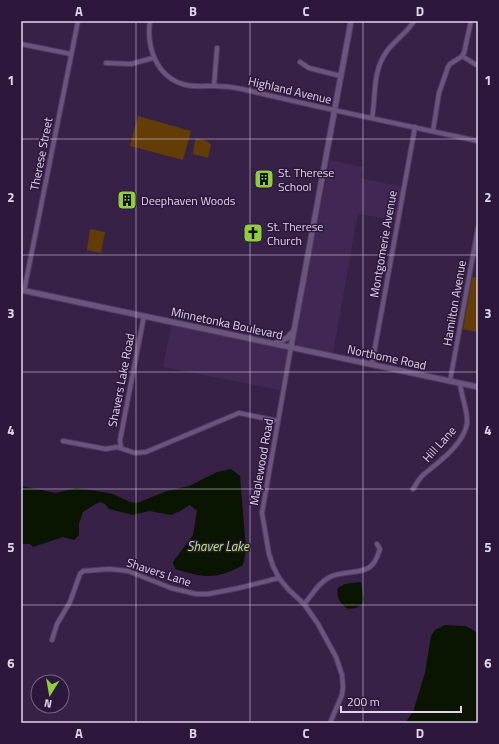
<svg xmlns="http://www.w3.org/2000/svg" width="499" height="744" font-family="'Titillium Web',sans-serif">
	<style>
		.built { fill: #412754 }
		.green { fill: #623d06 }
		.water { fill: #091500 }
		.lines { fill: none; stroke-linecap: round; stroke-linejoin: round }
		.minor-casing { stroke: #513d5f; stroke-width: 6 }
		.tertiary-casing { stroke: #513d5f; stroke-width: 7 }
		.minor { stroke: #6b547e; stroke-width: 4 }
		.tertiary { stroke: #6b547e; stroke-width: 5 }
		.grid { fill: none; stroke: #e1d4ec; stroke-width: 1; stroke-opacity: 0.55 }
		.labels { text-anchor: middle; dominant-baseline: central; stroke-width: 3; stroke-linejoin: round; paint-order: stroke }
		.street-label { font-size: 12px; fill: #e1d4ec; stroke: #2d173c }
		.poi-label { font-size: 12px; fill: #e1d4ec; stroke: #2d173c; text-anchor: start }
		.water-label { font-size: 13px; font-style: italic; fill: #b6ed73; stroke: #2d173c }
		.neatline { fill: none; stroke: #e1d4ec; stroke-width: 1.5 }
		.grid-label { font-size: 13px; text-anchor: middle; font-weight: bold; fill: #e1d4ec }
	</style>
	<rect width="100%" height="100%" fill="#372147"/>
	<!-- built -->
	<g class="built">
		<polygon points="330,160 363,167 361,178 407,188 401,221 358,214 333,353 297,345 295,341 297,335 305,288 305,283 308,277 312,247"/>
		<polygon points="171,325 286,348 289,352 280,390 163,367"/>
	</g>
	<!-- green -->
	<g class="green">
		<polygon points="138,116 191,131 183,160 130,146"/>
		<polygon points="197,138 207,141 211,145 208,158 193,154 195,140"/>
		<polygon points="90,229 105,232 101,253 87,250"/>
		<polygon points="472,277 478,278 478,332 463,329"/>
	</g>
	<!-- water -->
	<g class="water">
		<path d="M231,469L240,476L246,550L243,565C216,580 204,578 175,569L173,562L193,535L197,511L190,505L180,511L171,515L149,511L133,515L109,509L105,504L100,502L94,505L83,512L79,524V535L74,540L63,537L33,547L30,544H21V486L56,493L76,488L91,490L113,494L130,502L137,503L167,491L189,486L217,472Z"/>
		<path d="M361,582L364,600L362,605L356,608L348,609C340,604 336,597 338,588L345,584Z"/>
		<polygon points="445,625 466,626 478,633 478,723 405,723 413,712 425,673 431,636 435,630"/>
	</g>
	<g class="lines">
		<!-- minor casing -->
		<g class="minor-casing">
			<g id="minor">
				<path d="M150,21C146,48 157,78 186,85C195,87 205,86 214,86C224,86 233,87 242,89C320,108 399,124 478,141"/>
				<polyline points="21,44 71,54"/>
				<polyline points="462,56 478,66"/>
				<polyline points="300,62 309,68 341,76"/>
				<polyline points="106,63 131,64 153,58"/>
				<polyline points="214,86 217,48"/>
				<path d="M372,118C376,96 372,71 387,51C395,40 407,33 414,21"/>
				<polyline points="433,131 439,93 448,67 450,64 461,57 464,53 471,21"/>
				<polyline points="24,291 78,21"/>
				<polyline points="291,347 262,513 269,554 273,566 279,578 288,589 304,604 318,624 336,657 342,675 343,687 342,695 330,723"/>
				<polyline points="372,364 415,127"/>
				<polyline points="450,381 478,228"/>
				<polyline points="63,441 106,449 117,447 135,453 146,452 239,413 278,421"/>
				<polyline points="121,448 120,440 144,316"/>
				<path d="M413,489C416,485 418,480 422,476C437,463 464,445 467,423C468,410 461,396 460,383"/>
				<path d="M304,604C313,594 318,583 330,577C341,571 363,574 371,566C376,562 378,554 380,549L377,544"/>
				<polyline points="52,640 57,624 70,602 80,574 83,571 109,569 128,571 171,588 196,594 208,594 239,588 279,578"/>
			</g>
		</g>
		<!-- tertiary casing -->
		<g class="tertiary-casing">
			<g id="tertiary">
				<polyline points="21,290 478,387"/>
				<polyline points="276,343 287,338 294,331"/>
				<polyline points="291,347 351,21"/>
			</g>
		</g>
		<!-- minor -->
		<use href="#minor" class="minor"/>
		<!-- tertiary -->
		<use href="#tertiary" class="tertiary"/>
	</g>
	<!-- grid -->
	<path class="grid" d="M136,21V723M250,21V723M363,21V723M21,139H478M21,255H478M21,372H478M21,489H478M21,605H478"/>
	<!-- icons -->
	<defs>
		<g id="building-square" transform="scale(1)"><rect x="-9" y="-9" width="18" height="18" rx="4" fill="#92cd3e" stroke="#2d173c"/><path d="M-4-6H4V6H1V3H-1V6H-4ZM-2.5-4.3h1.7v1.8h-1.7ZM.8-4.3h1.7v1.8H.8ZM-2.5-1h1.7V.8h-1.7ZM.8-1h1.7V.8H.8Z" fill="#111"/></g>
		<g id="church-square" transform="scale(1)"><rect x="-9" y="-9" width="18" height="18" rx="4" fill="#92cd3e" stroke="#2d173c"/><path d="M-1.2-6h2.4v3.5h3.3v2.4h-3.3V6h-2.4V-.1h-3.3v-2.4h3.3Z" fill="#111"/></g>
	</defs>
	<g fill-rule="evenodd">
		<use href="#building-square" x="264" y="179"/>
		<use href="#building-square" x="127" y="200"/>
		<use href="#church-square" x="253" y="233"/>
	</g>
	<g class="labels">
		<!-- street labels -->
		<g class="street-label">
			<text transform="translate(290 90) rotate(13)">Highland Avenue</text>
			<text transform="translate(41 154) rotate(-79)">Therese Street</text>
			<text transform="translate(383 244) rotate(-80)">Montgomerie Avenue</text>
			<text transform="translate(454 303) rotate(-80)">Hamilton Avenue</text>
			<text transform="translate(227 323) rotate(12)">Minnetonka Boulevard</text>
			<text transform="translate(387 357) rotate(12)">Northome Road</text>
			<text transform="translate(121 380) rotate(-79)">Shavers Lake Road</text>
			<text transform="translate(439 444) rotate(-48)">Hill Lane</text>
			<text transform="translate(261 462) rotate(-80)">Maplewood Road</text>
			<text transform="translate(159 572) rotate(18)">Shavers Lane</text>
		</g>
		<!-- poi labels -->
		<g class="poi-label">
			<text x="278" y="172">St. Therese<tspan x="278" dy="14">School</tspan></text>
			<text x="141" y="200">Deephaven Woods</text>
			<text x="267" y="226">St. Therese<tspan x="267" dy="14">Church</tspan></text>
		</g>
		<!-- water labels -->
		<g class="water-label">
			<text x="218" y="546">Shaver Lake</text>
		</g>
	</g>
	<!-- border -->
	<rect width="499" height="744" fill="none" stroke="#2d173c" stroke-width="44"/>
	<!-- north arrow -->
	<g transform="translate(50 694) rotate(191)"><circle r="19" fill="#2d173c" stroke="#756382"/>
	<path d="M0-3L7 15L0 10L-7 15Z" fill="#92cd3e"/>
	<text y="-6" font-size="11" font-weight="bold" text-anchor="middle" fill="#e1d4ec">N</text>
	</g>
	<!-- scale -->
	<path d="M341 706v6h120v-6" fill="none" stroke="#e1d4ec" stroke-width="2"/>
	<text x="347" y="706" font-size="12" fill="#e1d4ec" stroke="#2d173c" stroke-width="3" paint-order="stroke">200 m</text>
	<rect x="22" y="22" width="455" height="700" class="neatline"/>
	<g class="grid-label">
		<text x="79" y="16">A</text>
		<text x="193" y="16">B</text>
		<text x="306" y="16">C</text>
		<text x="420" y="16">D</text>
		<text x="11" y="85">1</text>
		<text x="488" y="85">1</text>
		<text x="11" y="202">2</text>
		<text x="488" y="202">2</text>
		<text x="11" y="318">3</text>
		<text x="488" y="318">3</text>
		<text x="11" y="435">4</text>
		<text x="488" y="435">4</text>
		<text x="11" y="552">5</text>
		<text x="488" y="552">5</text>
		<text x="11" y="668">6</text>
		<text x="488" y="668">6</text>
		<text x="79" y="738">A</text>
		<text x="193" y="738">B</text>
		<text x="306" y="738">C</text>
		<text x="420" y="738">D</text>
	</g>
</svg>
